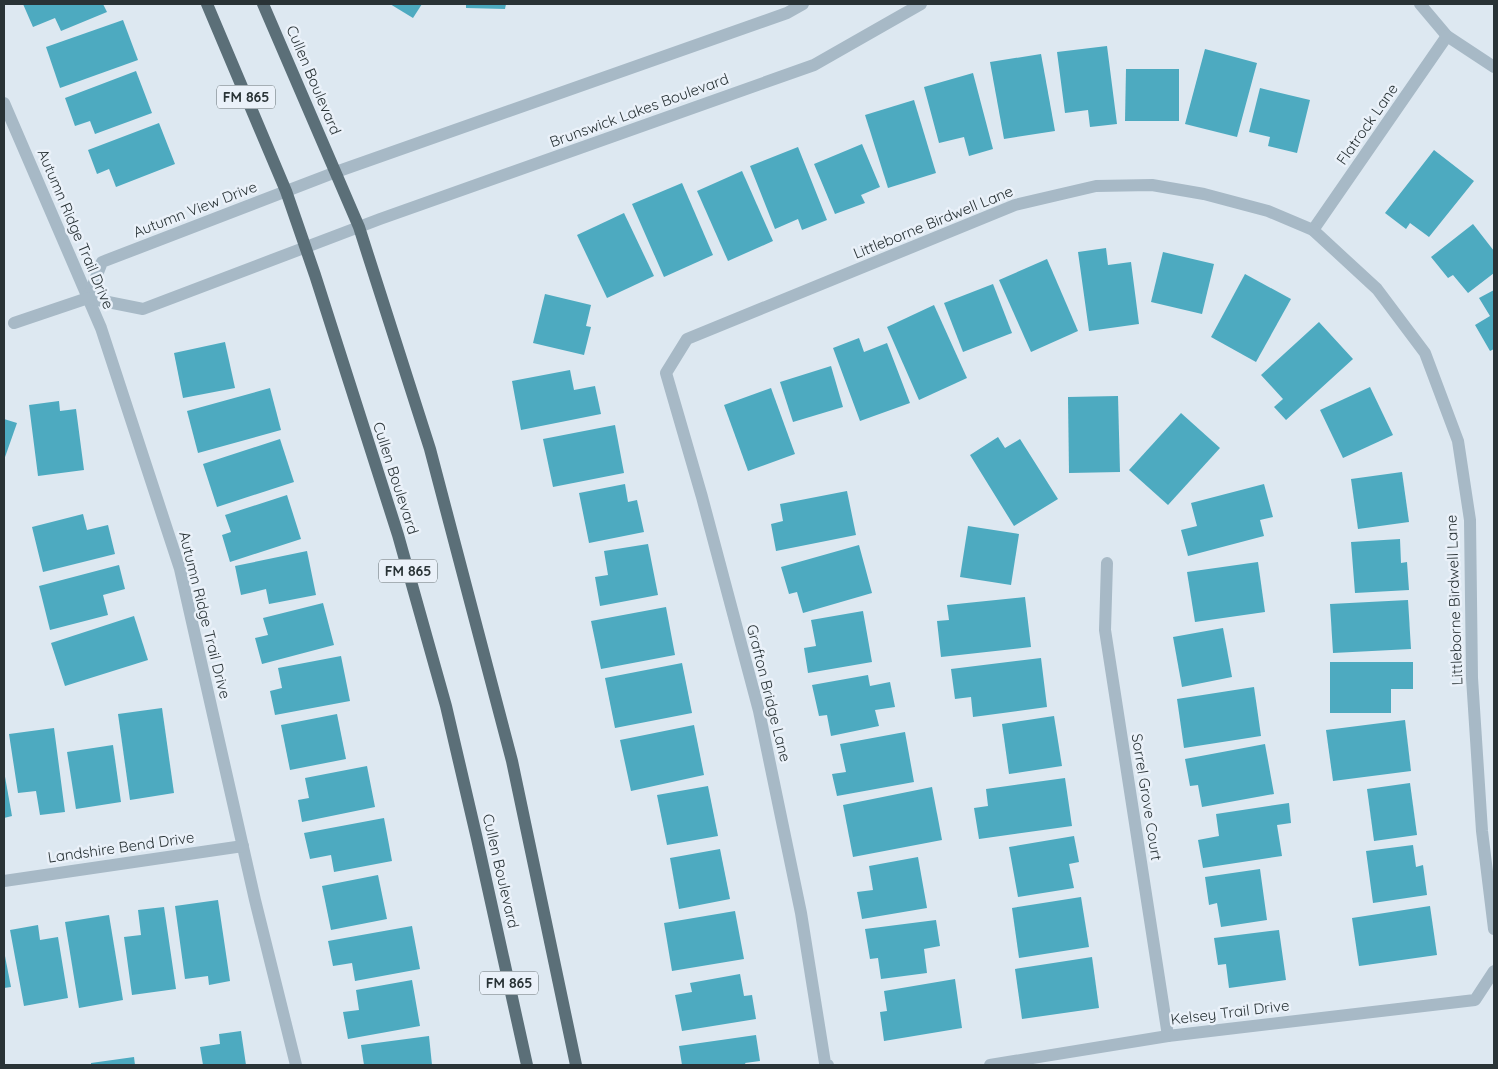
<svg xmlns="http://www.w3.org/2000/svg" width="1498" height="1069" font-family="Quicksand,sans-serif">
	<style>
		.building { fill: #4daac0 }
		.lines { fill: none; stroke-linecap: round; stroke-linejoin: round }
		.street { stroke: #a7b9c6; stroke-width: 12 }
		.primary { stroke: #5b6f78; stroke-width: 12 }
		.labels { text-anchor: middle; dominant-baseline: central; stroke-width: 5; stroke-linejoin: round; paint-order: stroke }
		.shield { fill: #eaf1f9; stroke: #636c70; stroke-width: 1 }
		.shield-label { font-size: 14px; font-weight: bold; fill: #293336 }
		.street-label { font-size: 15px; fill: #293336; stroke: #eaf1f9 }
	</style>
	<rect width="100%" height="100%" fill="#dde8f1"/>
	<!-- building -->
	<g class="building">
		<polygon points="23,4 103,4 107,12 61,31 55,18 33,27"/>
		<polygon points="390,4 422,4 413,18"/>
		<polygon points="466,4 506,4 505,9 466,8"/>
		<polygon points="123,20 138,60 60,88 46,47"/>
		<polygon points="1107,46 1117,124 1090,127 1088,110 1065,113 1057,52"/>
		<polygon points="1205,49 1257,63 1237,137 1185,124"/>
		<polygon points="1041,54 1055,131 1004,139 990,62"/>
		<polygon points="1126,69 1179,69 1179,121 1125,121"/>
		<polygon points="136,71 152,113 95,134 90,121 75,126 65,98"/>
		<polygon points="973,73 993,149 969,156 964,137 939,143 924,87"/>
		<polygon points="1260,88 1310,100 1297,153 1268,146 1270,137 1249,132"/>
		<polygon points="914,100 936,173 888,188 865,115"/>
		<polygon points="159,123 175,164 116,187 109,169 97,174 88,150"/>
		<polygon points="862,144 880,187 861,195 865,203 835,214 814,164"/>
		<polygon points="798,147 827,220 802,230 798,219 775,229 750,166"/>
		<polygon points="1434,150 1474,181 1429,237 1410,223 1406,229 1385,213"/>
		<polygon points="742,171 773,241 728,261 697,191"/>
		<polygon points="682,183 713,255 664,277 632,204"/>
		<polygon points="624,213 654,276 607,298 577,235"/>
		<polygon points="1473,224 1494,251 1494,273 1468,293 1453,275 1448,278 1431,257"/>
		<polygon points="1106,248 1108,265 1131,262 1139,324 1089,331 1078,252"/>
		<polygon points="1163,252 1214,264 1202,314 1151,302"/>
		<polygon points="1047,259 1078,331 1031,352 999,280"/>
		<polygon points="1245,274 1291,299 1256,362 1211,337"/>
		<polygon points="993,284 1012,333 963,352 944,303"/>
		<polygon points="1494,290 1494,349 1490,351 1475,325 1490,316 1479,298"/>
		<polygon points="545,294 591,305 586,326 591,327 584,355 533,343"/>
		<polygon points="934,305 967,378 919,400 887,327"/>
		<polygon points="1319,322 1353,359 1286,420 1274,407 1283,399 1261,375"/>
		<polygon points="859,338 864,352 887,343 910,403 860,421 833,348"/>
		<polygon points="225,342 235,388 183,398 174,353"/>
		<polygon points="831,366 843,407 793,422 780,382"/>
		<polygon points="570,370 574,390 595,386 601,414 521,430 512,381"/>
		<polygon points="1370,387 1393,435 1343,458 1320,410"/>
		<polygon points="270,388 281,430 198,453 187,411"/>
		<polygon points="771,388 795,454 748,471 724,405"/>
		<polygon points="1118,396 1120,472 1069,473 1068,397"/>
		<polygon points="59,401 60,411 76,409 84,470 38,476 29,405"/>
		<polygon points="1181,413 1220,448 1168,505 1129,470"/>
		<polygon points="4,419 17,423 4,460"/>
		<polygon points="615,425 624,473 553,487 543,439"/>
		<polygon points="998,437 1005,448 1020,439 1058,499 1014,526 970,455"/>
		<polygon points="280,439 294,482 217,507 203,464"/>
		<polygon points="1402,472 1409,522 1358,529 1351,479"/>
		<polygon points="625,484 628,502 637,500 644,532 589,543 579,493"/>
		<polygon points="1264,484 1273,517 1260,520 1264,536 1188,556 1181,530 1197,526 1191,503"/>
		<polygon points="847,491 856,535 776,551 771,524 783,521 780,504"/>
		<polygon points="287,495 301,539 230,562 222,535 231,532 225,515"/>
		<polygon points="83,514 87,530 108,525 115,554 43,572 32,527"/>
		<polygon points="968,526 1019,534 1011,585 960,577"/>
		<polygon points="1400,539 1401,563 1407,562 1409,590 1355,593 1351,542"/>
		<polygon points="648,544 658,595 600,606 595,577 608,575 604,551"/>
		<polygon points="859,545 872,593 803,613 797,592 789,594 781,567"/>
		<polygon points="307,551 316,595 269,604 266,589 241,595 235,566"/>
		<polygon points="1258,562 1265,612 1195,622 1187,572"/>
		<polygon points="119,565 125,589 103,595 108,615 50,630 39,586"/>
		<polygon points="1025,597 1031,647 941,657 937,621 949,620 947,605"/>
		<polygon points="1408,600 1411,649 1333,653 1330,604"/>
		<polygon points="323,603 334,645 262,664 255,638 268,635 263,618"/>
		<polygon points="666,607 675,655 601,669 591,621"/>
		<polygon points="863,611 872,662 808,673 804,648 816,646 811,620"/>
		<polygon points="134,616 148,660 65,686 51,643"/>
		<polygon points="1223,628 1232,677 1182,687 1173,637"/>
		<polygon points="341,656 350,701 275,715 270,691 282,688 278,668"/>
		<polygon points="1041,658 1047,707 973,717 971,697 955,699 951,669"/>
		<polygon points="1330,662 1413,662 1413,689 1391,689 1391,713 1330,713"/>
		<polygon points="682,663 692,713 615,728 605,678"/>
		<polygon points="868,675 870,686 890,682 895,707 875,710 879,726 831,736 827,715 819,716 812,685"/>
		<polygon points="1254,687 1261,736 1184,748 1177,699"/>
		<polygon points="162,708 174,793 130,800 118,714"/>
		<polygon points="337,714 346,759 290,770 281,725"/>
		<polygon points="1054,716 1062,766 1009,774 1002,724"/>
		<polygon points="1405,720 1411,771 1333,781 1326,730"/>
		<polygon points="694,725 704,775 631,791 620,740"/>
		<polygon points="54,728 65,812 40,815 36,791 18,793 9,734"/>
		<polygon points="905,732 914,782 837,796 832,774 846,772 840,744"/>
		<polygon points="1265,744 1274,794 1202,807 1198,785 1190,786 1185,759"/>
		<polygon points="113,745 121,802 76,809 67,752"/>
		<polygon points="367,766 375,807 302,822 298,800 309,798 305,778"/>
		<polygon points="4,771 12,816 4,818"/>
		<polygon points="1065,778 1072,826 979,839 974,808 988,806 986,789"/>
		<polygon points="1410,783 1417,835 1374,841 1367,789"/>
		<polygon points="708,786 718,836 667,845 657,795"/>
		<polygon points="932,787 942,840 853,857 843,805"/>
		<polygon points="1289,803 1291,823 1277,825 1282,856 1203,868 1198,840 1219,836 1216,814"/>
		<polygon points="384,818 392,861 334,872 331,855 310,859 304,833"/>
		<polygon points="1074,836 1079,862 1069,864 1074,888 1018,897 1009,847"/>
		<polygon points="1413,845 1416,867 1423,865 1427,895 1373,903 1366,851"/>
		<polygon points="720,849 730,899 679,909 670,858"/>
		<polygon points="918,857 927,908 862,919 857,892 873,890 869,866"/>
		<polygon points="1260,869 1267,920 1221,927 1217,903 1209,905 1205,877"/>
		<polygon points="378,875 387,919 331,930 322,886"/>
		<polygon points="1081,897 1089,947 1019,958 1012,908"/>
		<polygon points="218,900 230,981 209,985 208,976 185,979 175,906"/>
		<polygon points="1430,906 1437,955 1359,966 1352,918"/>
		<polygon points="164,907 176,989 132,995 124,937 141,935 138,910"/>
		<polygon points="735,911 744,959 672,971 664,923"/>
		<polygon points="109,915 123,1000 79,1008 65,922"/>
		<polygon points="936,920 940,946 924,949 927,973 881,979 878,958 870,959 865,929"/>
		<polygon points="38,925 40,940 58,937 68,998 24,1006 10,930"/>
		<polygon points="412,926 420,969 355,981 352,963 333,966 328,941"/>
		<polygon points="1279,930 1286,980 1229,988 1226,964 1218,965 1214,938"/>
		<polygon points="4,951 11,987 4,988"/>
		<polygon points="1092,957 1099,1008 1022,1019 1015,969"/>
		<polygon points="740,974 744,996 752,995 756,1019 682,1031 675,995 692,992 690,983"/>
		<polygon points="955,979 962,1028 884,1041 880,1012 887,1011 884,991"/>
		<polygon points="412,980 420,1026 348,1039 343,1012 359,1010 356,990"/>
		<polygon points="241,1031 246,1065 203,1065 200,1047 220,1044 219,1034"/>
		<polygon points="756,1035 760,1061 745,1063 746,1065 682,1065 679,1046"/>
		<polygon points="429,1036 432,1065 364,1065 361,1045"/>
		<polygon points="134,1057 135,1065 91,1065 91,1063"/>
	</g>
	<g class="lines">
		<!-- street -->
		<g class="street">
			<polyline points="1420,4 1447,36 1494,67"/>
			<polyline points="4,103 101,328 180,569 255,900 296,1065"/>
			<polyline points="1313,230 1447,36"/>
			<polyline points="88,298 102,262 336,172 787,13 803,4"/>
			<polyline points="14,323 88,298 143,309 380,219 814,65 921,4"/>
			<polyline points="1107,563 1105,630 1168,1036"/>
			<polyline points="4,881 243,846"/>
			<polyline points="828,1065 825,1063 801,913 759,711 702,497 666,373 687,339 1015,205 1096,186 1152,185 1204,194 1268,211 1313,230 1377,289 1425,353 1458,441 1470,520 1472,678 1482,831 1494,929"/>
			<polyline points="990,1065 1168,1036 1475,1000 1494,971"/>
		</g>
		<!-- primary -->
		<g class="primary">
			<polyline points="207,4 286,191 315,275 398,535 446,706 477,839 527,1065"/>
			<polyline points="263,4 359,227 430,449 512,761 576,1065"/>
		</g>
	</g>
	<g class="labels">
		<!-- shield labels -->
		<g class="shield">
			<rect x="217" y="85.5" width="58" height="23" rx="4"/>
			<rect x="379" y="559.5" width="58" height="23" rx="4"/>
			<rect x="480" y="971.5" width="58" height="23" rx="4"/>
		</g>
		<g class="shield-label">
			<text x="246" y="97">FM 865</text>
			<text x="408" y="571">FM 865</text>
			<text x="509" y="983">FM 865</text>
		</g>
		<!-- street labels -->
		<g class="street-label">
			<text transform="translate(314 80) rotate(67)">Cullen Boulevard</text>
			<text transform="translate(639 110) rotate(-20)">Brunswick Lakes Boulevard</text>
			<text transform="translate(1367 124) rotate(-55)">Flatrock Lane</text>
			<text transform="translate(195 209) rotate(-21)">Autumn View Drive</text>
			<text transform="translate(933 222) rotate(-22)">Littleborne Birdwell Lane</text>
			<text transform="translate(76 229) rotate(67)">Autumn Ridge Trail Drive</text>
			<text transform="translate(396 478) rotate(72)">Cullen Boulevard</text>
			<text transform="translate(1454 600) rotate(-92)">Littleborne Birdwell Lane</text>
			<text transform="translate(205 615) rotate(76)">Autumn Ridge Trail Drive</text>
			<text transform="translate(769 693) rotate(76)">Grafton Bridge Lane</text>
			<text transform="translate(1147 797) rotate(81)">Sorrel Grove Court</text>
			<text transform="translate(121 847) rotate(-8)">Landshire Bend Drive</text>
			<text transform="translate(501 871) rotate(77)">Cullen Boulevard</text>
			<text transform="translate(1230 1012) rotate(-7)">Kelsey Trail Drive</text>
		</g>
	</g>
	<!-- border -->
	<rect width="1498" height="1069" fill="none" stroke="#293336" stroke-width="10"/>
</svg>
